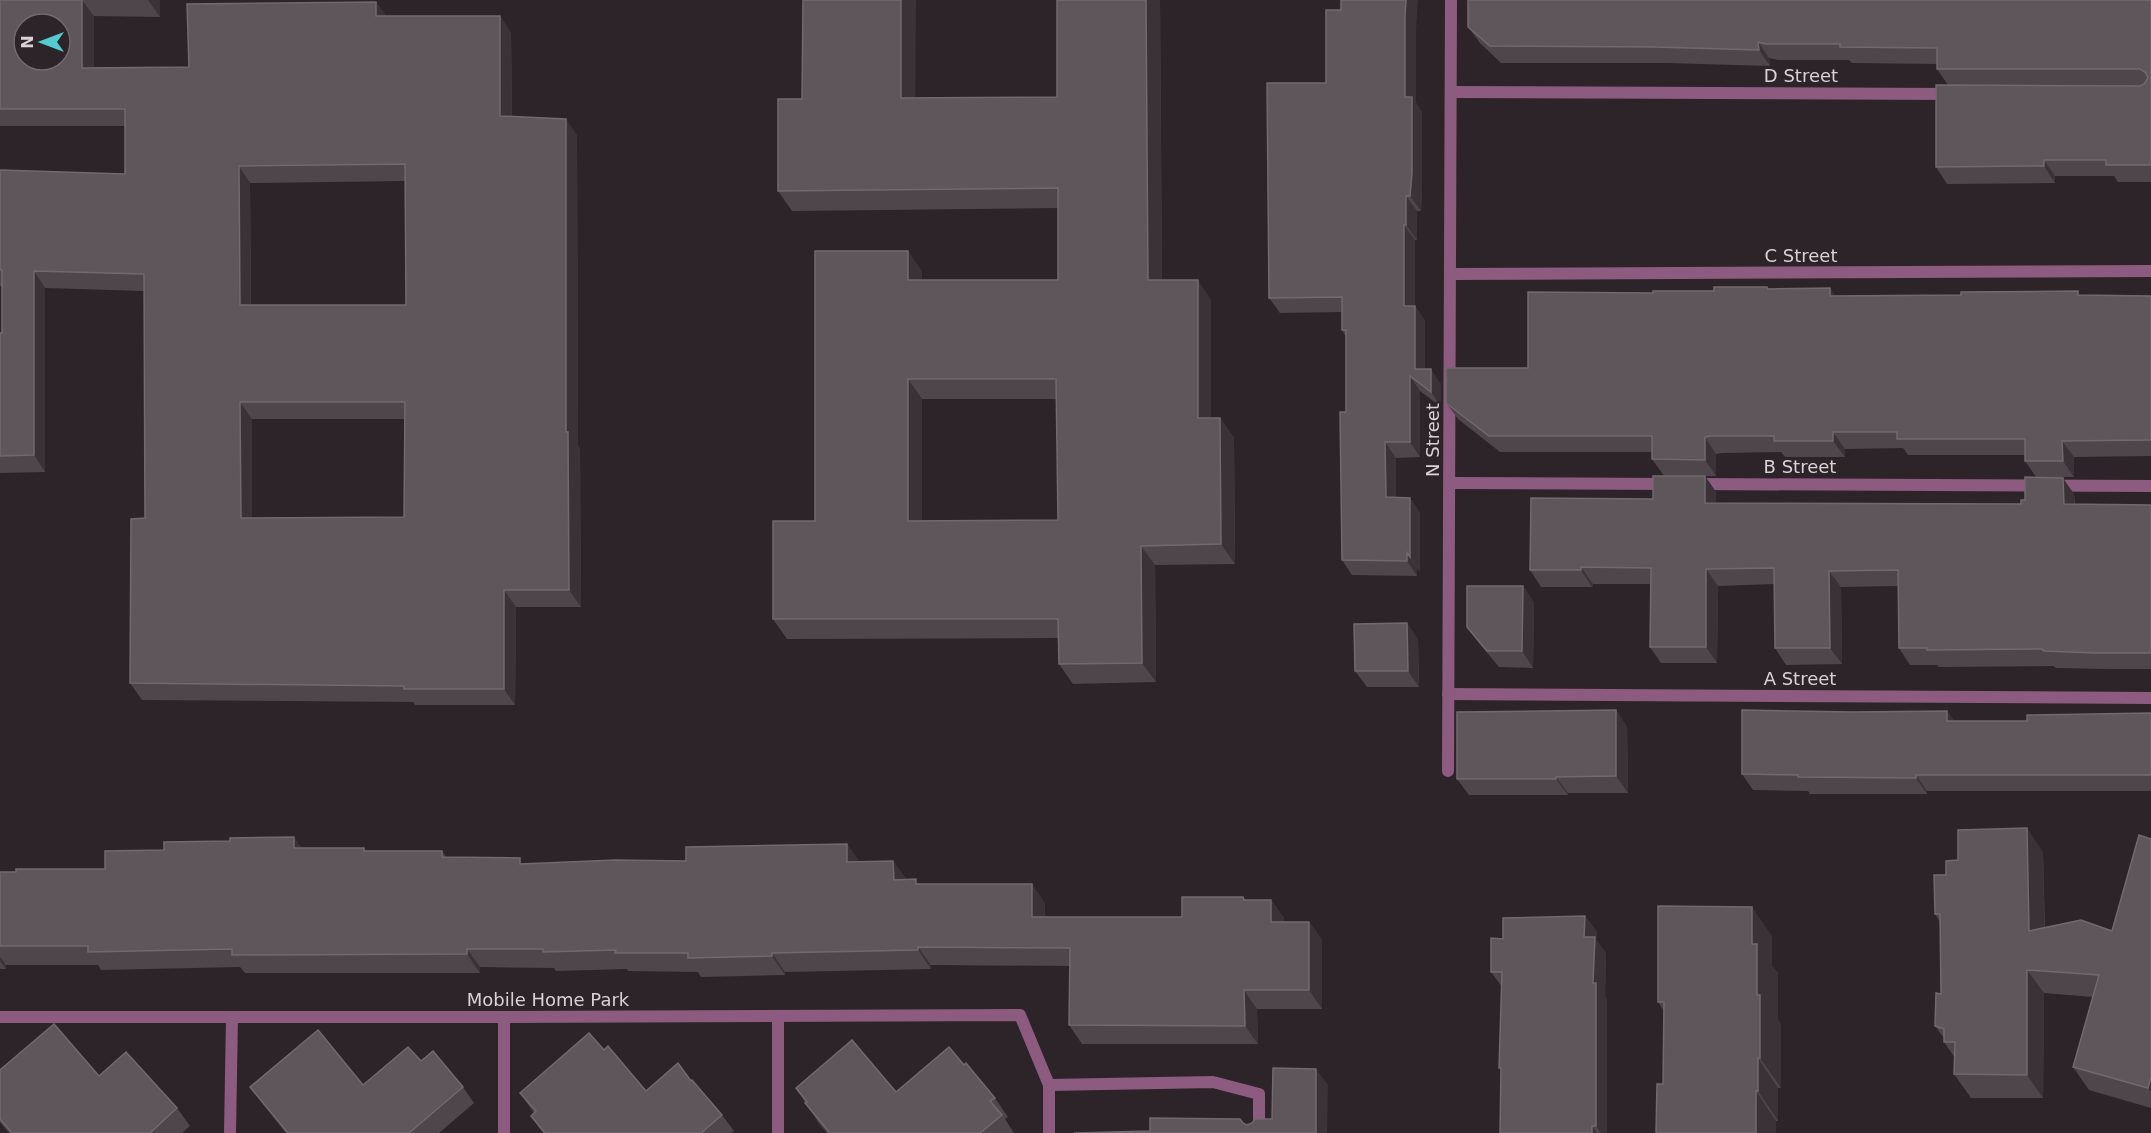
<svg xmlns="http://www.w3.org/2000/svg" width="2151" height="1133" font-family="'DejaVu Sans',sans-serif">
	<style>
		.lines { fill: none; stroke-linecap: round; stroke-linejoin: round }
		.service { stroke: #8c5b7f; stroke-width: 12 }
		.minor { stroke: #8c5b7f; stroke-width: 12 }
		.wall { fill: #4f464c; fill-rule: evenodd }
		.shaded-wall { fill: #3b3238 }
		.building { fill: #5e565b; stroke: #71696e; stroke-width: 1.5; fill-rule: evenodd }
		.labels { text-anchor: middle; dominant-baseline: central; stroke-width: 4.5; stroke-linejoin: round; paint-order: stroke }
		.street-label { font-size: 18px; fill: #d8d2d6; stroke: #2d242a }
	</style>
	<rect width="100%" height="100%" fill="#2d242a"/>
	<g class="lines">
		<!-- service -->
		<g class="service">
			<polyline points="1451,92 1951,94"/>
			<polyline points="1450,274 2151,271"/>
			<polyline points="1450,483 1667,484"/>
			<polyline points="1694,484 2151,486"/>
			<polyline points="1448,694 2151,698"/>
			<polyline points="1448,771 1451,0"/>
		</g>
		<!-- minor -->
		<g class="minor">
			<polyline points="778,1016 778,1133"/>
			<polyline points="0,1017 504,1017 1020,1015 1049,1085 1049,1133"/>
			<polyline points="1049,1085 1213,1082 1259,1094 1259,1133"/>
			<polyline points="230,1133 232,1017"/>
			<polyline points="504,1133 504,1017"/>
		</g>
	</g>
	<!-- wall -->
	<g class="wall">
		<path d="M0,0H160V17L94,16V68L189,67L386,16H500L511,33L512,117L577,135L578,446L580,449L581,607H516L515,705H415L413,702L142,700L130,683L145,518L144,291L45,288V472L0,473V333H2V286H0V170L125,174V126H0ZM405,181L406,305H251L250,183ZM252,419H404V517L252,518Z"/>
		<path d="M1057,0H1160L1162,280L1211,300V418H1220L1234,438L1235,564L1155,565L1156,682L1073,684L1059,664V638L787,639L773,619L922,271V280H1058V208L792,211L778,191L915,98L1057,97ZM922,399H1057L1058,520L922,521Z"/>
		<polygon points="2151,0 2151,182 2118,182 2114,176 2055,176 2055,183 1947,184 1936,167 1948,85 1937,69 1937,64 1852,63 1849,60 1778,60 1769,58 1770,66 1667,63 1501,63 1480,43 1468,27"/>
		<polygon points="1416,30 1416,103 1422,112 1422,188 1421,211 1417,211 1417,240 1415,240 1415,306 1425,321 1425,369 1441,384 1441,407 1420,391 1420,457 1396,458 1396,498 1410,498 1420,513 1420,572 1417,568 1417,576 1352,575 1342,560 1346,412 1346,337 1342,330 1342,312 1280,313 1269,298 1326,83"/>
		<polygon points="1767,287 1769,289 1835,296 2151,296 2151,456 2074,457 2074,477 2036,477 2025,461 2025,455 1908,455 1903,448 1845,449 1845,457 1785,457 1781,452 1722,453 1716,454 1716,476 1664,476 1652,459 1652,452 1500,452 1458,419 1446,403 1528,368 1653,293 1714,291"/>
		<polygon points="1705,476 1716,492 1716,503 2021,504 2074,494 2075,504 2151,505 2151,669 2108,669 2056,668 2053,666 1939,667 1937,665 1910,665 1899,648 1898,586 1841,587 1842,664 1786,665 1775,648 1774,584 1718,586 1717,663 1661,663 1650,647 1650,584 1593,584 1592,587 1541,587 1530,570 1653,499"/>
		<polygon points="1523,586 1534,603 1533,668 1499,667 1479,643 1467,627"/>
		<polygon points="1407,623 1418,640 1419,687 1367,687 1355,671"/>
		<polygon points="1616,710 1627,727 1628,793 1568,793 1568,795 1469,795 1457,779"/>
		<polygon points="1947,711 1954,721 2027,721 2151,713 2151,791 1927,791 1927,794 1810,794 1808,791 1753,790 1742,774 1853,712"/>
		<polygon points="2151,839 2151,1108 2089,1090 2073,1067 2093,997 2044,993 2043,1098 1971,1098 1954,1074 1955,1058 1944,1042 1944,1038 1935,1026 1941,994 1940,922 1935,914 1946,875 1958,860 2043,852 2045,928 2112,931"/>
		<polygon points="847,844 859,862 893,861 906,879 920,884 1045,903 1045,917 1182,917 1243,897 1245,900 1271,900 1284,918 1284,922 1309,922 1322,940 1322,1009 1257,1009 1258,1044 1082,1044 1069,1025 1070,966 931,965 931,969 785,972 785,975 701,977 698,972 628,971 627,969 556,971 554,968 480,967 480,973 245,973 240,967 101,970 98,965 6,965 6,969 0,969 0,872 105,869 164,850 364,848 366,851 442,851 446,857 523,864 686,861"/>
		<polygon points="1585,916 1597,932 1596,940 1606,953 1605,996 1607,1000 1607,1133 1500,1133 1501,1071 1499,1068 1502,987 1491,972"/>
		<polygon points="1772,936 1772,966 1778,973 1778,1020 1781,1025 1781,1088 1778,1088 1778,1121 1776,1121 1776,1133 1663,1084 1664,1011 1658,1002"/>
		<polygon points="604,1050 646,1091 691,1081 722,1115 734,1131 731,1133 543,1133 531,1116 534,1113 520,1093"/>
		<polygon points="421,1061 463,1087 474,1103 439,1133 286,1133 262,1103 250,1087 363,1085"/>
		<polygon points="964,1065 995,1098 1008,1117 1005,1119 1014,1133 827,1133 818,1122 796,1088 896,1092"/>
		<polygon points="0,1070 99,1076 177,1108 190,1126 182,1133 9,1133 0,1122"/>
	</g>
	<!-- shaded-wall -->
	<g class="shaded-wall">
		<polygon points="82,0 94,16 94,85 82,68"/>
		<polygon points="148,0 160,0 160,17"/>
		<polygon points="901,0 916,0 915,118 901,98"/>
		<polygon points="1146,0 1160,0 1162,300 1148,280"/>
		<polygon points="1406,0 1418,0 1416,30 1416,103 1422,112 1422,188 1421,211 1410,196 1405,97 1405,15"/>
		<polygon points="376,2 388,18 376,16"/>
		<polygon points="500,16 511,33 512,133 500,116"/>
		<polygon points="1758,42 1769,58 1770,66 1759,50"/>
		<polygon points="566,119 577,135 578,446 580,449 581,607 569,590 566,432"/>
		<polygon points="2044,160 2055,176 2055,183 2044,166"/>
		<polygon points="239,166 250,183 251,321 240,305"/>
		<polygon points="1406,196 1417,211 1417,240 1406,225"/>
		<polygon points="1404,225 1415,240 1415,306 1425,321 1425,384 1415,369 1404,306"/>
		<polygon points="908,251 922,271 922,300 908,280"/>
		<polygon points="34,271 45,288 45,472 34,455"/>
		<polygon points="1198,280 1211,300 1211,438 1198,418"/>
		<polygon points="1830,288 1842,305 1830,296"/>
		<polygon points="1431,369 1441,384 1441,407 1431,392"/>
		<polygon points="1410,376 1420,391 1420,457 1410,442"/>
		<polygon points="908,379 922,399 922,541 908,521"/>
		<polygon points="240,402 252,419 252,535 241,518"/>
		<polygon points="1220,418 1234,438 1235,564 1221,544"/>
		<polygon points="1833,432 1845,449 1845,457 1833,441"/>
		<polygon points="1705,437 1716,454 1716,476 1705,460"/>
		<polygon points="2062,441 2074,457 2074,477 2063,461"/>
		<polygon points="1385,442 1396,458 1396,513 1386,497"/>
		<polygon points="1705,476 1716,492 1716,519 1705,503"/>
		<polygon points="2063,478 2074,494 2075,521 2064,504"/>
		<polygon points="1410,498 1420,513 1420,572 1410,557"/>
		<polygon points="1141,546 1155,565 1156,682 1142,663"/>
		<polygon points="1407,553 1417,568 1417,576 1407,561"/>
		<polygon points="1581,567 1593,584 1592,587 1581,570"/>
		<polygon points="1706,569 1718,586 1717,663 1706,647"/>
		<polygon points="1829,571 1841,587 1842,664 1830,648"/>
		<polygon points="1523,586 1534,603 1533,668 1522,651"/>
		<polygon points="504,590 516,607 515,705 504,689"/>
		<polygon points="1407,623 1418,640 1419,687 1408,671"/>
		<polygon points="1616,710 1627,727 1628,793 1616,776"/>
		<polygon points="1947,711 1959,728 1947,721"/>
		<polygon points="1916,775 1927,791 1927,794 1916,778"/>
		<polygon points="1556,777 1568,793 1568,795 1556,779"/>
		<polygon points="2027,828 2043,852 2045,955 2029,931"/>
		<polygon points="294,837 307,855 294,848"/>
		<polygon points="847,844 860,862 847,862"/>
		<polygon points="893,861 906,879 894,880"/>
		<polygon points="1032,884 1045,903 1044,935 1032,917"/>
		<polygon points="1271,900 1284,918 1284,940 1271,922"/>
		<polygon points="1752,907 1772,936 1772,966 1778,973 1778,1020 1781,1025 1781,1088 1760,1058 1752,944"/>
		<polygon points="1585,916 1597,932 1596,940 1606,953 1605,996 1607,1000 1607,1133 1601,1133 1596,1126 1584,937"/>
		<polygon points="1309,922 1322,940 1322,1009 1309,990"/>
		<polygon points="918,947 931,965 931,969 918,950"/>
		<polygon points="467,949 480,967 480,973 467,954"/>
		<polygon points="772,953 785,972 785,975 772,956"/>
		<polygon points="0,957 6,965 6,969 0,961"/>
		<polygon points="2027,970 2044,993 2043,1098 2027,1075"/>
		<polygon points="1244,990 1257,1009 1258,1044 1245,1026"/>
		<polygon points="1758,1058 1778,1088 1778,1121 1758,1091"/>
		<polygon points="1316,1069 1328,1085 1327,1133 1316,1133"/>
		<polygon points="2151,1078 2151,1092 2148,1088"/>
		<polygon points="1756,1091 1776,1121 1776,1133 1756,1133"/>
		<polygon points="1592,1126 1597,1133 1592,1133"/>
	</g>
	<!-- building -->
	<g class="building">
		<path d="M0,0H82V68L189,67L187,4L376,2V16H500V116L566,119V432H568L569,590H504V689H404V686L130,683L131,519L145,518L144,274L34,271V455L0,456V333H2V270H0V170L125,174V109H0ZM24,24H60V60H24ZM405,164L406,305H240L239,166ZM240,402H405L404,517L241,518Z"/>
		<path d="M803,0H901V98L1057,97V0H1146L1148,280H1198V418H1220L1221,544L1141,546L1142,663L1059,664L1058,619H773V521H815V251H908V280H1058V188L778,191V99H802ZM908,379H1056L1058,520L908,521Z"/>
		<polygon points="1341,0 1406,0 1405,15 1405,97 1412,97 1412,173 1410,196 1406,196 1406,225 1404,225 1404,306 1415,306 1415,369 1431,369 1431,392 1410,376 1410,442 1385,442 1386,497 1410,498 1410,557 1407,553 1407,561 1342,560 1340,412 1346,412 1346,330 1342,330 1342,297 1269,298 1267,83 1326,83 1326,10 1341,10"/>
		<polygon points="1468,0 2151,0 2151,165 2106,165 2106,160 2044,160 2044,166 1936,167 1936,85 2140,86 2144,84 2148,78 2146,73 2140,69 1937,69 1937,48 1840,47 1840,44 1766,44 1758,42 1759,50 1655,47 1490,46 1468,27"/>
		<polygon points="1714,287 1767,287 1768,289 1830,288 1830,296 1961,295 1961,292 2078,291 2078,295 2151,296 2151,440 2062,441 2063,461 2025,461 2025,439 1897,439 1897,432 1833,432 1833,441 1774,441 1774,436 1710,436 1705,437 1705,460 1652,459 1652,436 1489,436 1446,403 1446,368 1528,368 1528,292 1653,293 1653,291 1714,291"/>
		<polygon points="1653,476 1705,476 1705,503 2021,504 2021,500 2025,500 2025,477 2063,478 2064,504 2151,505 2151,653 2096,653 2044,651 2042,649 1927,650 1927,648 1899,648 1898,570 1829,571 1830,648 1775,648 1774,568 1706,569 1706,647 1650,647 1651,568 1581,567 1581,570 1530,570 1531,498 1653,499"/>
		<polygon points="1467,586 1523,586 1522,651 1487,651 1467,627"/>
		<polygon points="1407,623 1408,671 1355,671 1354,624"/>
		<polygon points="1616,710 1616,776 1556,777 1556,779 1457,779 1457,712"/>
		<polygon points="1742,710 1853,712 1947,711 1947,721 2027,721 2027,715 2151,713 2151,775 1916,775 1916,778 1798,777 1798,775 1742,774"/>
		<polygon points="2027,828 2029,931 2081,920 2112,931 2139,835 2151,839 2151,1078 2148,1088 2073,1067 2099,975 2027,970 2027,1075 1954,1074 1955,1042 1944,1042 1944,1029 1935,1026 1936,993 1941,994 1940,914 1935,914 1934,875 1946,875 1946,861 1958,860 1958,830"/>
		<polygon points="294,837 294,848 364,848 364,851 442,851 442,857 520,858 520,864 616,860 686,861 686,847 847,844 847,862 893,861 894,880 916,879 916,884 1032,884 1032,917 1182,917 1182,897 1243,897 1244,900 1271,900 1271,922 1309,922 1309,990 1244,990 1245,1026 1069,1025 1070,948 918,947 918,950 772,953 772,956 688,958 688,953 615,953 616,950 543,952 543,949 467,949 467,954 232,955 232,949 88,952 88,946 0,946 0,872 16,872 16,869 105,869 105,851 164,850 164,842 230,841 230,838"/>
		<polygon points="1658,906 1752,907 1752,944 1757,944 1757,995 1760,995 1760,1058 1758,1058 1758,1091 1756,1091 1756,1133 1656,1133 1657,1084 1663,1084 1664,1002 1658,1002"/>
		<polygon points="1585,916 1584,937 1595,937 1593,983 1596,983 1596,1126 1592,1126 1592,1133 1500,1133 1501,1068 1499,1068 1502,972 1491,972 1491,938 1503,939 1503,918"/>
		<polygon points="54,1024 99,1076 126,1052 177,1108 150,1133 12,1133 0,1119 0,1070"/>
		<polygon points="318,1030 363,1085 408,1047 421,1061 433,1051 463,1087 409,1133 288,1133 250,1087"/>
		<polygon points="589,1033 604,1050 608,1046 646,1091 678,1063 691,1081 692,1080 722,1115 701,1133 545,1133 531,1116 536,1111 520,1093"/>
		<polygon points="852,1040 896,1092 949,1047 964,1065 966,1063 995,1098 990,1101 1002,1115 980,1133 830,1133 805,1103 807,1102 796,1088"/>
		<polygon points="1273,1068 1316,1069 1316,1133 1074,1133 1150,1131 1150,1118 1240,1119 1243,1123 1247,1125 1252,1123 1255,1119 1272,1119"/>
	</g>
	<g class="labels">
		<!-- street labels -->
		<g class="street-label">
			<text x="1801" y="75">D Street</text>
			<text x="1801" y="255">C Street</text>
			<text transform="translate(1432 440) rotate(-90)">N Street</text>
			<text x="1800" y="466">B Street</text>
			<text x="1800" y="678">A Street</text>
			<text x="548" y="999">Mobile Home Park</text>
		</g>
	</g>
	<!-- north arrow -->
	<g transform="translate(42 42) rotate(270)"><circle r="28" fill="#2d242a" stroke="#716a6f" stroke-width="1.5"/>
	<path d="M0-4.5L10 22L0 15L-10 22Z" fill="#52ccd0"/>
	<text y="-9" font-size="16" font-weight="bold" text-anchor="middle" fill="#d8d2d6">N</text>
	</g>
</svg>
